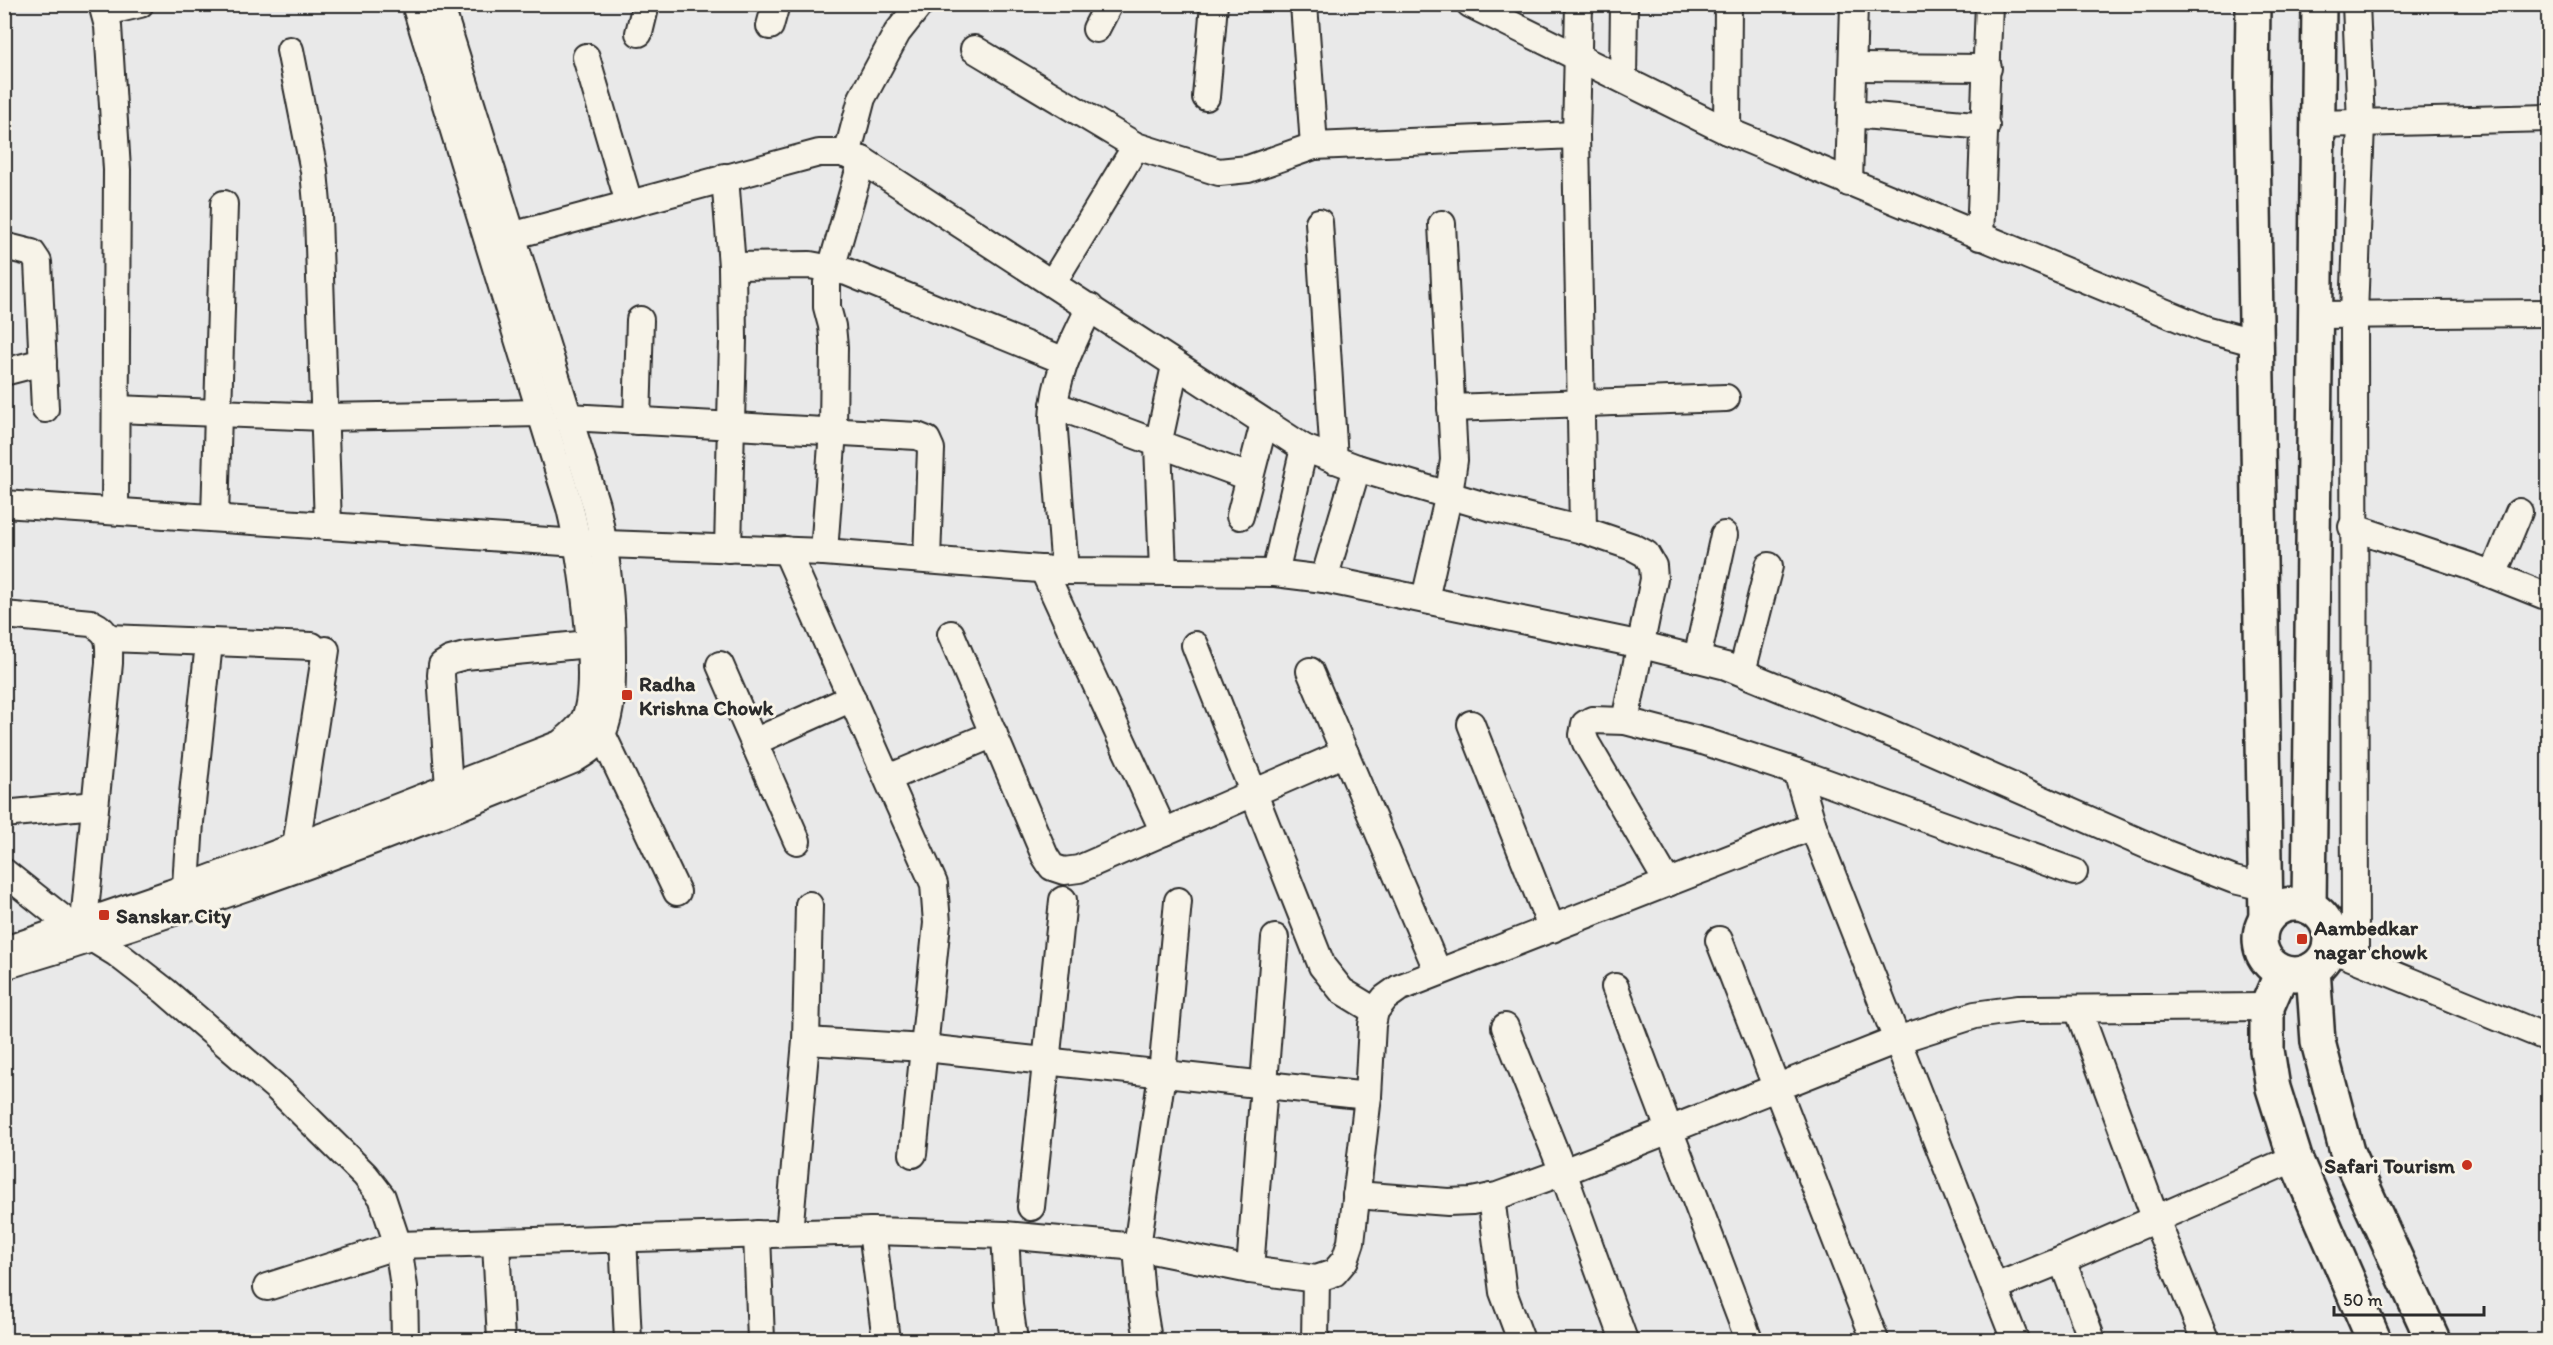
<svg xmlns="http://www.w3.org/2000/svg" width="2553" height="1345" font-family="Itim,sans-serif">
	<style>
		.lines { fill: none; stroke-linecap: round; stroke-linejoin: round }
		.minor-casing { stroke: #2b2b2b; stroke-width: 30 }
		.highway-casing { stroke: #2b2b2b; stroke-width: 38 }
		.minor { stroke: #f7f3e8; stroke-width: 26 }
		.highway { stroke: #f7f3e8; stroke-width: 33 }
		.poi-dot { fill: #c8321e; stroke: #f7f3e8; stroke-width: 2 }
		.labels { text-anchor: middle; dominant-baseline: central; stroke-width: 6; stroke-linejoin: round; paint-order: stroke }
		.poi-label { font-size: 21px; font-weight: bold; fill: #2b2b2b; stroke: #f7f3e8; text-anchor: start }
	</style>
	<rect width="100%" height="100%" fill="#e9e9e9"/>
	<filter id="ink" filterUnits="userSpaceOnUse"><feTurbulence type="fractalNoise" baseFrequency=".0167" numOctaves="2"/><feDisplacementMap in="SourceGraphic" scale="12" xChannelSelector="R" yChannelSelector="G"/><feConvolveMatrix kernelMatrix="1 2 1 2 8 2 1 2 1" color-interpolation-filters="sRGB"/></filter>
	<g filter="url(#ink)">
		<g class="lines">
			<!-- minor casing -->
			<g class="minor-casing">
				<g id="minor">
					<polyline points="102,4 108,26 117,170 115,511"/>
					<polyline points="1304,4 1314,146"/>
					<polyline points="1470,4 1727,131 2205,329 2257,343"/>
					<polyline points="1579,4 1576,135 1583,530"/>
					<polyline points="106,12 140,4"/>
					<polyline points="770,26 776,4"/>
					<polyline points="1096,29 1109,4"/>
					<polyline points="639,33 646,4"/>
					<polyline points="974,49 1136,146 1219,172 1248,169 1314,146 1576,135"/>
					<polyline points="290,50 314,171 318,215 328,526"/>
					<polyline points="586,57 629,203"/>
					<polyline points="1854,67 1988,68"/>
					<polyline points="1623,79 1624,4"/>
					<polyline points="1206,97 1214,4"/>
					<polyline points="1852,114 1986,126"/>
					<polyline points="2318,124 2548,118"/>
					<polyline points="1727,131 1728,4"/>
					<polyline points="847,155 862,98 897,33 920,4"/>
					<polyline points="725,177 732,266 733,339 728,549"/>
					<polyline points="1849,183 1854,4"/>
					<polyline points="1319,222 1334,460"/>
					<polyline points="511,236 819,153 842,153 862,160 1304,448 1357,468 1492,508 1583,530 1633,547 1646,554 1653,566 1654,579 1625,721"/>
					<polyline points="1980,237 1989,4"/>
					<polyline points="4,246 32,253 38,262 45,409"/>
					<polyline points="732,266 810,265 847,272 1065,361"/>
					<polyline points="1053,282 1136,146"/>
					<polyline points="2316,315 2548,313"/>
					<polyline points="4,372 43,362"/>
					<polyline points="1054,405 1249,477"/>
					<polyline points="1451,408 1726,398"/>
					<polyline points="116,409 324,417 540,413"/>
					<polyline points="569,417 917,436 927,440 931,449 927,559"/>
					<polyline points="637,421 640,320"/>
					<polyline points="4,504 578,543 824,552 1065,571 1275,573 1324,579 1642,645 1726,666 1902,738 2167,854 2234,880 2264,887"/>
					<polyline points="1240,516 1264,423"/>
					<polyline points="215,518 224,204"/>
					<polyline points="2352,527 2475,568 2548,597"/>
					<polyline points="786,550 934,884 937,923 913,1154"/>
					<polyline points="824,552 833,431 834,347 832,326 827,307 827,283 862,160"/>
					<polyline points="1043,569 1164,832"/>
					<path d="M1065,571L1053,418C1055,375 1072,345 1090,307"/>
					<polyline points="1163,571 1158,445 1175,366"/>
					<polyline points="1275,573 1304,448"/>
					<polyline points="2493,575 2519,512"/>
					<polyline points="1324,579 1357,468"/>
					<polyline points="1425,599 1449,494 1454,460 1442,224"/>
					<path d="M4,615L91,623C112,633 109,643 109,663L84,922"/>
					<polyline points="951,634 1045,856 1052,867 1064,871 1079,869 1345,753"/>
					<polyline points="109,638 312,646"/>
					<polyline points="1195,645 1322,966 1342,991 1375,1011"/>
					<polyline points="1697,659 1724,535"/>
					<polyline points="720,665 797,841"/>
					<polyline points="1310,671 1438,972"/>
					<polyline points="1742,672 1769,566"/>
					<polyline points="1471,724 1552,929"/>
					<polyline points="602,734 677,892"/>
					<polyline points="754,742 852,698"/>
					<polyline points="1797,772 1813,826 2015,1340"/>
					<polyline points="888,778 994,734"/>
					<polyline points="449,787 441,675 442,665 450,660 465,656 589,644"/>
					<polyline points="4,814 94,805"/>
					<polyline points="296,846 326,650"/>
					<polyline points="4,872 72,926 116,953 165,991 279,1090 365,1175 382,1197 398,1245 404,1287 405,1340"/>
					<polyline points="1668,883 1586,743 1583,735 1585,724 1592,720 1625,721 1706,742 1797,772 2074,872"/>
					<polyline points="185,902 190,822 209,643"/>
					<polyline points="1719,940 1875,1340"/>
					<path d="M11,948L171,893L337,831L560,744C569,737 580,729 585,718C601,680 580,550 570,508L415,4"/>
					<polyline points="2329,948 2548,1038"/>
					<polyline points="2355,958 2354,315 2361,123 2356,4"/>
					<path d="M4,966C198,908 387,839 573,760C585,753 597,746 603,732C613,709 612,681 612,655C612,604 607,555 596,505L440,4"/>
					<polyline points="1615,987 1749,1340"/>
					<polyline points="2078,1009 2156,1220 2205,1340"/>
					<polyline points="1505,1027 1563,1172 1624,1340"/>
					<polyline points="806,1041 925,1048 1368,1096"/>
					<polyline points="1356,1195 1448,1202 1472,1201 1497,1196 1563,1172 1897,1040 1975,1015 2018,1009 2267,1007"/>
					<polyline points="1491,1197 1503,1292 1521,1340"/>
					<polyline points="1031,1207 1063,900"/>
					<polyline points="872,1231 886,1340"/>
					<polyline points="789,1233 806,1041 809,905"/>
					<polyline points="757,1234 761,1340"/>
					<polyline points="1005,1235 1009,1305 1014,1340"/>
					<polyline points="623,1237 628,1340"/>
					<polyline points="496,1243 501,1340"/>
					<polyline points="2062,1260 2092,1340"/>
					<polyline points="1250,1270 1275,938"/>
					<polyline points="267,1287 398,1245 872,1231 943,1233 1005,1235 1137,1247 1250,1270 1316,1279 1334,1273 1345,1260 1351,1242 1368,1096 1372,1025 1375,1011 1385,998 1399,988 1813,826"/>
					<polyline points="1995,1287 2062,1260 2295,1158"/>
					<polyline points="1148,1340 1141,1297 1137,1247 1162,1074 1178,901"/>
					<polyline points="1315,1340 1316,1279"/>
				</g>
			</g>
			<!-- highway casing -->
			<g class="highway-casing">
				<g id="highway">
					<polyline points="2253,4 2252,85 2266,919"/>
					<circle cx="2295" cy="939" r="35"/>
					<polyline points="2309,907 2319,4"/>
					<polyline points="2313,969 2318,1042 2347,1152 2433,1340"/>
					<polyline points="2282,972 2267,1007 2267,1050 2273,1088 2295,1158 2374,1340"/>
				</g>
			</g>
			<!-- minor -->
			<use href="#minor" class="minor"/>
			<!-- highway -->
			<use href="#highway" class="highway"/>
		</g>
	</g>
	<!-- markers -->
	<g class="poi-dot">
		<rect x="621" y="689" width="12" height="12" rx="3"/>
		<rect x="98" y="909" width="12" height="12" rx="3"/>
		<rect x="2296" y="933" width="12" height="12" rx="3"/>
		<circle cx="2467" cy="1165" r="6"/>
	</g>
	<g class="labels">
		<!-- poi labels -->
		<g class="poi-label">
			<text x="639" y="683">Radha<tspan x="639" dy="24">Krishna Chowk</tspan></text>
			<text x="116" y="915">Sanskar City</text>
			<text x="2314" y="927">Aambedkar<tspan x="2314" dy="24">nagar chowk</tspan></text>
			<text x="2455" y="1165" text-anchor="end">Safari Tourism</text>
		</g>
	</g>
	<!-- margin -->
	<rect width="2553" height="1345" fill="none" stroke="#f7f3e8" stroke-width="24"/>
	<rect x="12" y="12" width="2529" height="1321" fill="none" stroke="#2b2b2b" stroke-width="2" filter="url(#ink)"/>
	<!-- scale -->
	<path d="M2334 1306v9h150v-9" fill="none" stroke="#2b2b2b" stroke-width="3"/>
	<text x="2343" y="1306" font-size="18" fill="#2b2b2b" stroke="#f7f3e8" stroke-width="4.5" paint-order="stroke">50 m</text>
</svg>
